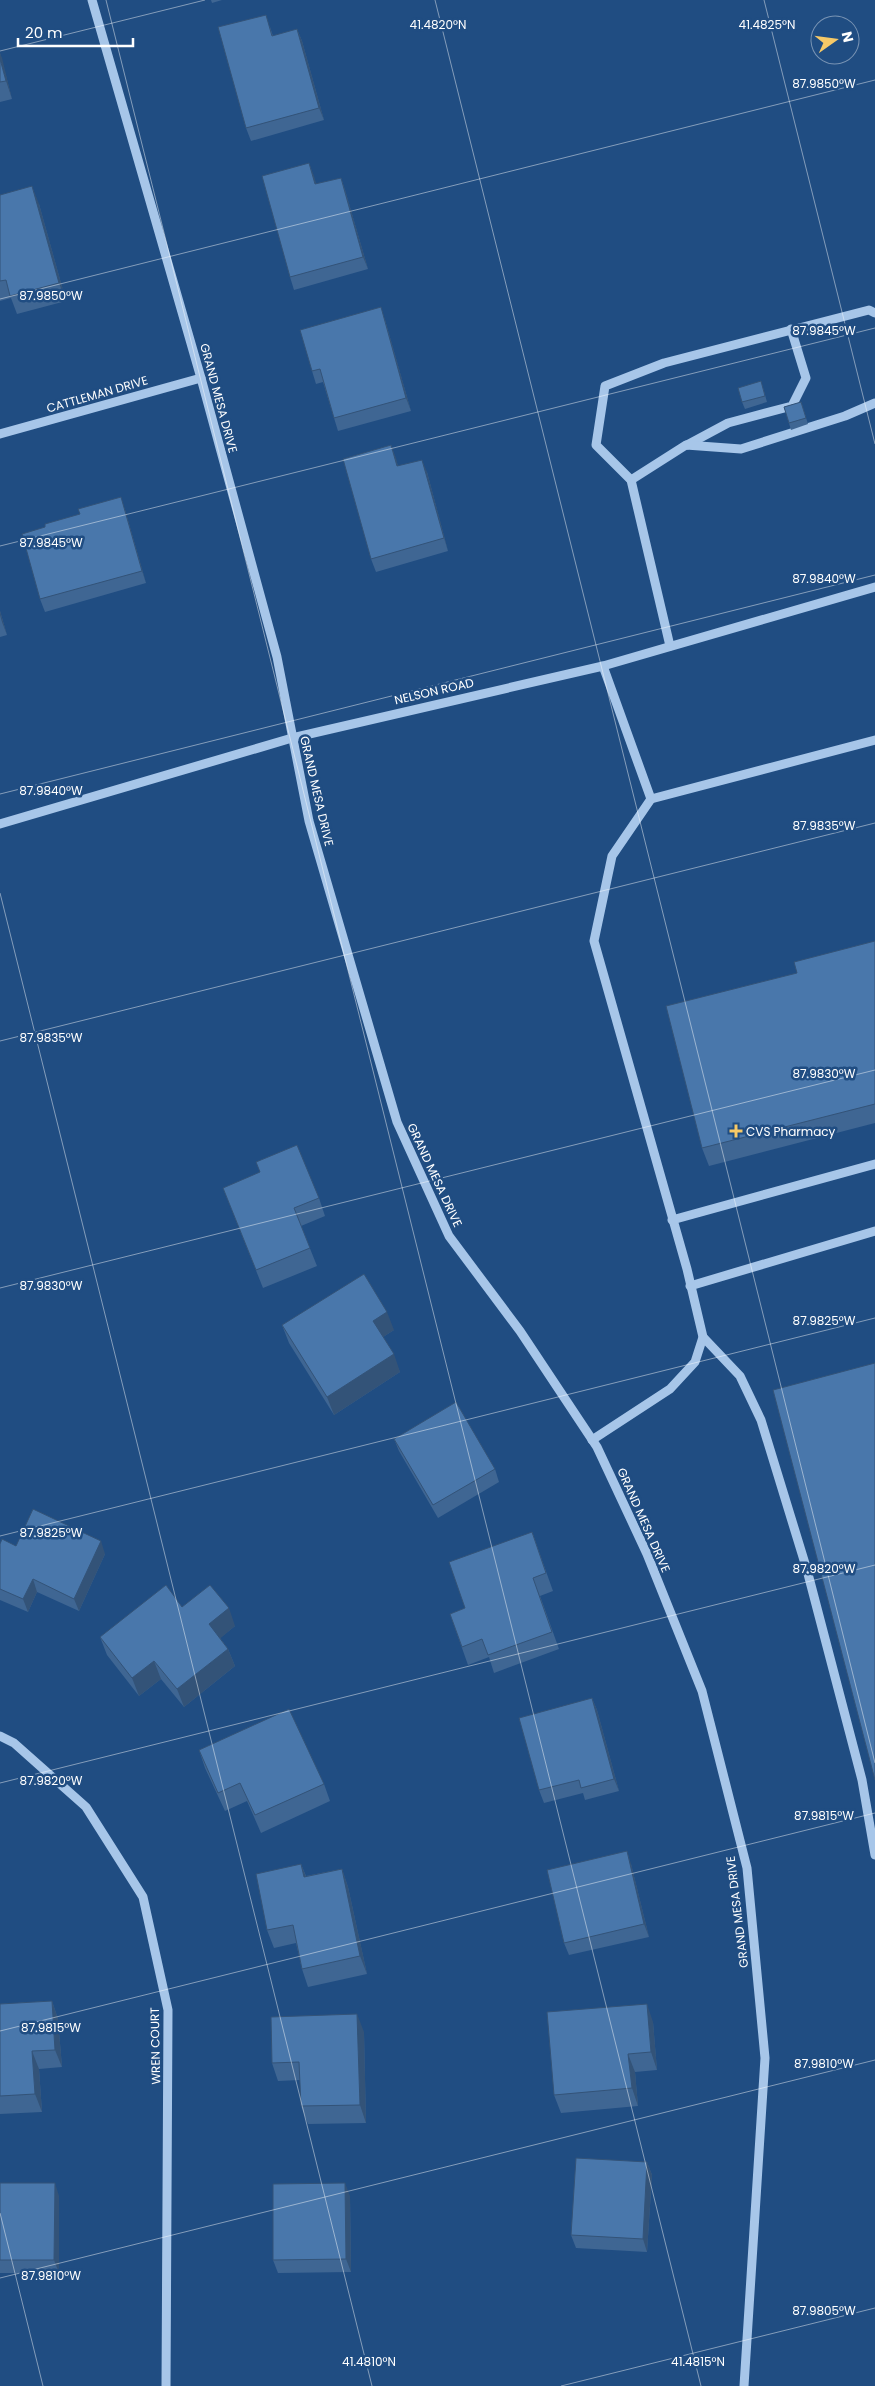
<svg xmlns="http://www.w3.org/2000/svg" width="875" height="2386" font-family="Poppins,sans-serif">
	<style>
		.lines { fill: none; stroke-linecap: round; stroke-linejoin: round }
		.minor { stroke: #a7c6e9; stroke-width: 9 }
		.wall { fill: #3f6693 }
		.shaded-wall { fill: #335378 }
		.building { fill: #4977ab; stroke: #335378 }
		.ticks { fill: none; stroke: #fff; stroke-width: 1; stroke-opacity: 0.45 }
		.poi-dot { fill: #f6c967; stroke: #204d82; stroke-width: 2 }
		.labels { text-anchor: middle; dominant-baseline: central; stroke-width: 5; stroke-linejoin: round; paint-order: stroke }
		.street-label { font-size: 12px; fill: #fff; stroke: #204d82 }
		.poi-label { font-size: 12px; fill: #fff; stroke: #204d82; text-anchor: start }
		.ticks-label { font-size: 12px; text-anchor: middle; fill: #fff; stroke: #204d82; stroke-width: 5; stroke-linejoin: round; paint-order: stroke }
	</style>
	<rect width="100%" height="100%" fill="#204d82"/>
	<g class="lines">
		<!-- minor -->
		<g class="minor">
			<polyline points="92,0 201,378 277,657 309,821 397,1122 449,1236 520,1331 597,1447 647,1554 702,1691 747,1868 765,2058 744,2386"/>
			<polyline points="0,434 201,378"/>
			<polyline points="687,445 728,423 792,406 806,378 791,329"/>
			<polyline points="631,480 686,445 741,449 845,416 875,403"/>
			<polyline points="670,646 631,480 596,445 605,386 664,363 869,310 875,313"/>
			<polyline points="651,799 875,740"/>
			<polyline points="0,824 292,738 603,666 875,587"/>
			<polyline points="672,1220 875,1164"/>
			<polyline points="690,1286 875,1231"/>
			<polyline points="703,1337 740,1376 761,1420 807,1570 862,1780 875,1855"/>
			<polyline points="592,1440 670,1389 695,1362 703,1337 687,1269 594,941 612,856 651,799 603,666"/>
			<polyline points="0,1736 14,1743 86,1807 143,1897 168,2010 166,2386"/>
		</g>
	</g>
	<!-- wall -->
	<g class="wall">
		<polygon points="211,0 222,0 212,3"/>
		<polygon points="270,27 273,36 297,29 302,41 324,120 251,141 246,128"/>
		<polygon points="0,53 12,99 0,102"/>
		<polygon points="309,163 316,184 341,178 345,190 368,269 294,290 290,277"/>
		<polygon points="0,195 39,204 66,301 17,314 11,298 0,301"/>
		<polygon points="385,320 411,411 338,431 334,418 323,382 316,384 312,371"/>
		<polygon points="763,388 767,402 745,409 742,402"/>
		<polygon points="801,402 808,424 791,430 784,407"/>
		<polygon points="391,445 398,466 427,472 448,551 376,572 371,559"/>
		<polygon points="125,510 146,583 45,612 40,599"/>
		<polygon points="0,611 7,635 0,637"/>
		<polygon points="875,941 875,1123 709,1166 702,1148 797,973"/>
		<polygon points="223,1188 319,1198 325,1216 301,1226 317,1266 263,1288"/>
		<polygon points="282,1325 394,1330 383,1337 400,1372 334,1415 289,1343"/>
		<polygon points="394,1439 495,1469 499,1482 438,1518 399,1451"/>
		<polygon points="532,1532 553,1591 540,1596 559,1649 494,1673 489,1657 468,1665 450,1614 465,1608"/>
		<polygon points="0,1544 16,1546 105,1554 79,1611 37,1592 28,1612 0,1600"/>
		<polygon points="182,1607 235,1626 220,1638 228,1649 235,1666 184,1707 161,1679 139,1696 107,1655 100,1637"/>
		<polygon points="592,1698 597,1710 619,1791 585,1800 583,1793 544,1803 539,1790"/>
		<polygon points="199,1750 324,1784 330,1801 261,1833 247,1801 225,1811 205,1768"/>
		<polygon points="301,1864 306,1876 342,1869 348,1887 367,1974 308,1987 302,1969 296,1943 274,1948 267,1930"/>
		<polygon points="631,1864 649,1937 569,1955 564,1943"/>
		<polygon points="52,2001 58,2019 62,2067 39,2069 42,2112 0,2114 0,2004"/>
		<polygon points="653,2022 657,2070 635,2072 638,2106 561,2113 554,2095"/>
		<polygon points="364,2032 366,2123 308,2124 301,2106 300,2080 278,2081 272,2063"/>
		<polygon points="647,2162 652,2175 647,2252 576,2248 571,2235"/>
		<polygon points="0,2183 59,2196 59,2273 0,2273"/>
		<polygon points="350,2196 351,2272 278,2273 273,2260"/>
	</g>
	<!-- shaded-wall -->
	<g class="shaded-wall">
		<polygon points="297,29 302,41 324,120 319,108"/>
		<polygon points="0,53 2,58 12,99 6,81 0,59"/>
		<polygon points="309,163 314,176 320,197 315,184"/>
		<polygon points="341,178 345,190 368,269 363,257"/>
		<polygon points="32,186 39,204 66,301 59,283"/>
		<polygon points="381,307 385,320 411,411 406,398"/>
		<polygon points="391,445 396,458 401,479 397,466"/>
		<polygon points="422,460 427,472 448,551 444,538"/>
		<polygon points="121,497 125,510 146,583 142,571"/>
		<polygon points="0,611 7,635 2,622 0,615"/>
		<polygon points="387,1312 394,1330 380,1339 373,1321"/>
		<polygon points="394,1354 400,1372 334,1415 327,1397"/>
		<polygon points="101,1541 105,1554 79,1611 74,1599"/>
		<polygon points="33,1579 37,1592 28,1612 23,1599"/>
		<polygon points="229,1608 235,1626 216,1642 209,1624"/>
		<polygon points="228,1649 235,1666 184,1707 177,1689"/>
		<polygon points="154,1661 161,1679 139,1696 132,1678"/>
		<polygon points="592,1698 597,1710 619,1791 614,1779"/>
		<polygon points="627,1851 631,1864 649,1937 644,1924"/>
		<polygon points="301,1864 308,1882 304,1877"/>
		<polygon points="342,1869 348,1887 367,1974 360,1956"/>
		<polygon points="52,2001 58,2019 62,2067 55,2050"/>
		<polygon points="647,2004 653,2022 657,2070 651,2052"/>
		<polygon points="357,2014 364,2032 366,2123 360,2105"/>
		<polygon points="32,2051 39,2069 42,2112 35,2094"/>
		<polygon points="628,2054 635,2072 638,2106 632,2088"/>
		<polygon points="647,2162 652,2175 647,2252 643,2239"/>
		<polygon points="55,2183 59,2196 59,2273 54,2260"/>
		<polygon points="345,2183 350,2196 351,2272 346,2259"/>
	</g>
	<!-- building -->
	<g class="building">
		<polygon points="266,15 272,36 297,29 319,108 246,128 218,27"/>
		<polygon points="0,59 6,81 0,82"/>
		<polygon points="309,163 315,184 341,178 363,257 290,277 262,176"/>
		<polygon points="32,186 59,283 10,296 6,280 0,281 0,195"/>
		<polygon points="381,307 406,398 334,418 320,369 312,371 300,330"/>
		<polygon points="761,381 765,396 742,402 738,388"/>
		<polygon points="801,402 806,418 789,423 784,407"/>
		<polygon points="391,445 397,466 422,460 444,538 371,559 343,459"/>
		<polygon points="121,497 142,571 40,599 22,534 45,527 45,524 80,514 78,509"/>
		<polygon points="875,941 875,1104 702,1148 666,1006 797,973 794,962"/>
		<polygon points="297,1145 319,1198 294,1208 310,1248 256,1270 223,1188 260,1172 256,1162"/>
		<polygon points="364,1274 387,1312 373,1321 394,1354 327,1397 282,1325"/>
		<polygon points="875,1363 875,1780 773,1390"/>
		<polygon points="456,1402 495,1469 433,1505 394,1439"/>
		<polygon points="33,1509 101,1541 74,1599 33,1579 23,1599 0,1589 0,1544 2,1539 16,1546"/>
		<polygon points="532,1532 546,1573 533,1578 552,1632 488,1655 482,1639 462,1647 450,1614 465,1608 449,1562"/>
		<polygon points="166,1585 182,1607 210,1585 229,1608 209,1624 228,1649 177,1689 154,1661 132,1678 100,1637"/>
		<polygon points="592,1698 614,1779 581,1788 579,1780 539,1790 519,1718"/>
		<polygon points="289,1709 324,1784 255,1815 240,1783 218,1793 199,1750"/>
		<polygon points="627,1851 644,1924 564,1943 547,1870"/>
		<polygon points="301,1864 304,1877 342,1869 360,1956 302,1969 293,1925 267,1930 256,1874"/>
		<polygon points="52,2001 55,2050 32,2051 35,2094 0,2096 0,2004"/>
		<polygon points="647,2004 651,2052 628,2054 632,2088 554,2095 547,2012"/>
		<polygon points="357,2014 360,2105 301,2106 299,2062 272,2063 271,2017"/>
		<polygon points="576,2158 647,2162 643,2239 571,2235"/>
		<polygon points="0,2183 55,2183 54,2260 0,2260"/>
		<polygon points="345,2183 346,2259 273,2260 273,2184"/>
	</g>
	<!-- ticks -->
	<path class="ticks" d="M106,0L701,2386M435,0L875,1763M764,0L875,444M0,51L205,0M0,299L875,80M0,546L875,328M0,794L875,575M0,893L372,2386M0,1041L875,823M0,1288L875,1070M0,1536L875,1318M0,1783L875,1565M0,2031L875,1813M0,2213L43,2386M0,2278L875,2060M561,2386L875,2308"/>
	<!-- markers -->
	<path class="poi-dot" d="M733.5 1123.5h5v5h5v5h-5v5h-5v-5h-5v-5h5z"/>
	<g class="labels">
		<!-- street labels -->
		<g class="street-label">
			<text transform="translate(97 394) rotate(-16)">CATTLEMAN DRIVE</text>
			<text transform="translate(219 398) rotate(75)">GRAND MESA DRIVE</text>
			<text transform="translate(434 691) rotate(-13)">NELSON ROAD</text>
			<text transform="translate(317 791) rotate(77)">GRAND MESA DRIVE</text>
			<text transform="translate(435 1175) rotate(65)">GRAND MESA DRIVE</text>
			<text transform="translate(644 1520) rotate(66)">GRAND MESA DRIVE</text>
			<text transform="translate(737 1912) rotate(-97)">GRAND MESA DRIVE</text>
			<text transform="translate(155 2046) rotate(-91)">WREN COURT</text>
		</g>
		<!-- poi labels -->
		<g class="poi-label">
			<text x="746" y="1131">CVS Pharmacy</text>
		</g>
	</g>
	<g class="ticks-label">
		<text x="438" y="29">41.4820°N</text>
		<text x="767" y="29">41.4825°N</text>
		<text x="824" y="88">87.9850°W</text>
		<text x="51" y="300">87.9850°W</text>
		<text x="824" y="335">87.9845°W</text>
		<text x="51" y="547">87.9845°W</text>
		<text x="824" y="583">87.9840°W</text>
		<text x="51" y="795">87.9840°W</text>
		<text x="824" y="830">87.9835°W</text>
		<text x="51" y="1042">87.9835°W</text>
		<text x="824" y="1078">87.9830°W</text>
		<text x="51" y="1290">87.9830°W</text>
		<text x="824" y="1325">87.9825°W</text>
		<text x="51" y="1537">87.9825°W</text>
		<text x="824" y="1573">87.9820°W</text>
		<text x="51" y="1785">87.9820°W</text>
		<text x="824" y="1820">87.9815°W</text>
		<text x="51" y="2032">87.9815°W</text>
		<text x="824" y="2068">87.9810°W</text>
		<text x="51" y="2280">87.9810°W</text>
		<text x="824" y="2315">87.9805°W</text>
		<text x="369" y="2366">41.4810°N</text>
		<text x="698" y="2366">41.4815°N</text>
	</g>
	<!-- north arrow -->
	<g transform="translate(835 40) rotate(76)"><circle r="24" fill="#204d82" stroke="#7994b4"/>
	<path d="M0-4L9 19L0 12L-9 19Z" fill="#f6c967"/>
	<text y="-8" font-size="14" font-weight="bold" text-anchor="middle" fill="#ffffff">N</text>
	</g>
	<!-- scale -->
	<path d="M18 38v8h115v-8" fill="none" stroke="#ffffff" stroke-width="2.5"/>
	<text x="25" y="38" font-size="15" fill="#ffffff" stroke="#204d82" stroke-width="4" paint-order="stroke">20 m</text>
</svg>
